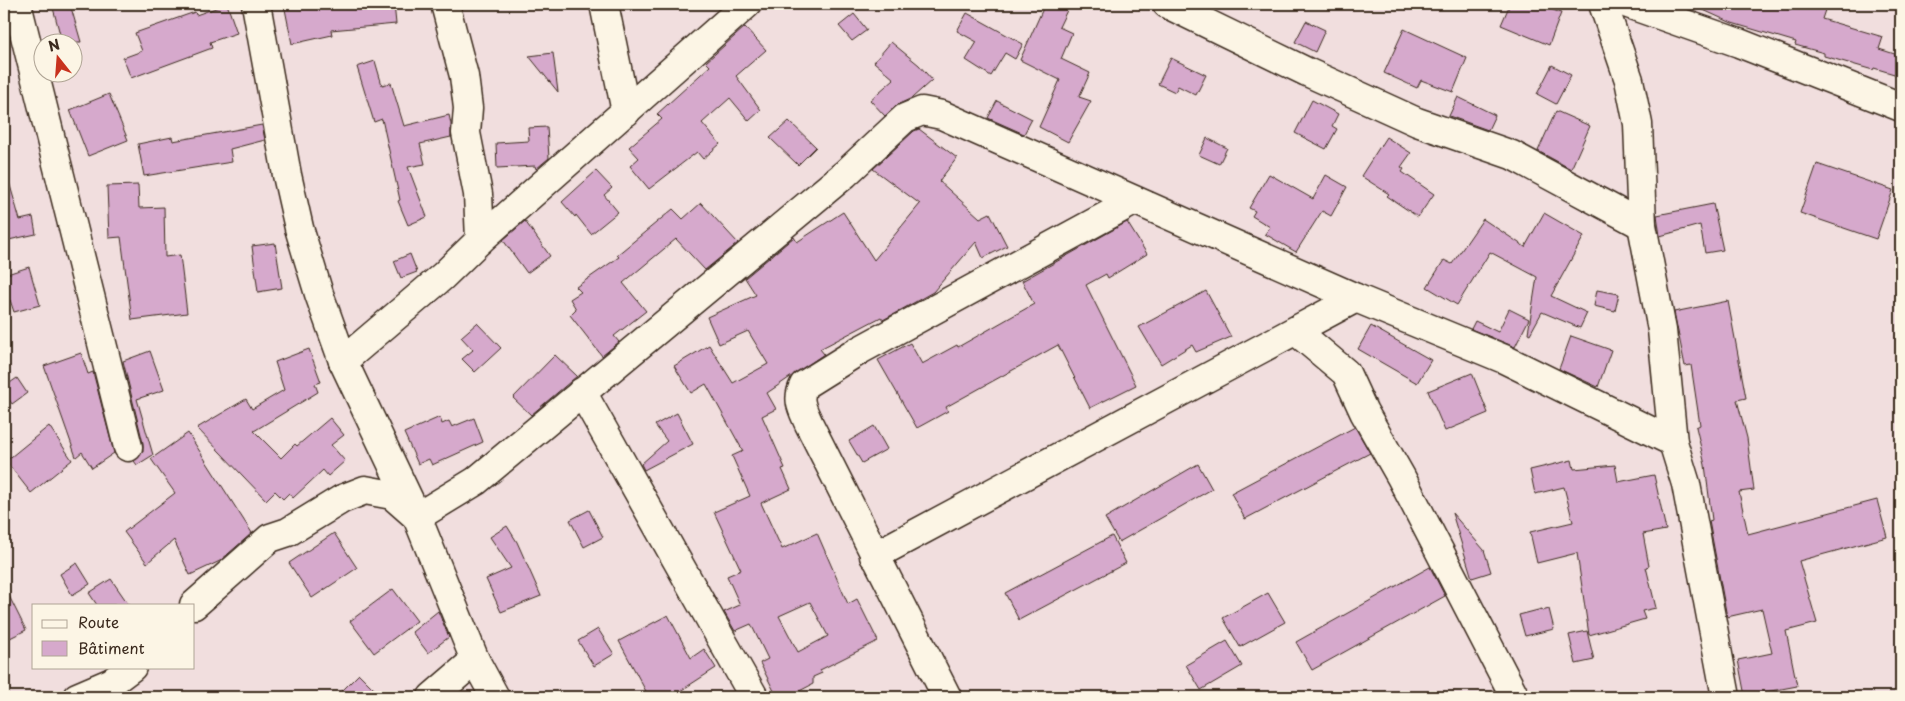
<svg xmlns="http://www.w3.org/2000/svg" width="1905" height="701" font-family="'Playpen Sans',sans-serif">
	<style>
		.building { fill: #d6a9cc; stroke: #3b2a1e; fill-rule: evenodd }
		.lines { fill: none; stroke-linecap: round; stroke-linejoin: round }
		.minor-casing { stroke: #3b2a1e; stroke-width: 31 }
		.minor { stroke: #fcf5e5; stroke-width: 28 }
	</style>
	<rect width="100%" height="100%" fill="#f1dede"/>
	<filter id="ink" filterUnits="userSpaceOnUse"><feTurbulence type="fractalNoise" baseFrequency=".02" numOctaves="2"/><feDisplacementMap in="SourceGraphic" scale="10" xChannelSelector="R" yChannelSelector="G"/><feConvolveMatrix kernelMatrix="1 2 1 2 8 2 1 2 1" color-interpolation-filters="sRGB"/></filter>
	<g filter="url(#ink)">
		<!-- building -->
		<g class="building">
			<polygon points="52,4 70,4 81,42 62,42"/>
			<polygon points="227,4 237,33 210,42 212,48 131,78 123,58 142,51 135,33 195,12 196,15"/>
			<polygon points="284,4 394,4 396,24 331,30 332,35 292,44"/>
			<polygon points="1045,4 1070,4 1059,27 1072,33 1061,59 1090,73 1079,97 1091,101 1068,142 1039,127 1060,80 1020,60"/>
			<polygon points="1510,4 1537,4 1561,13 1549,45 1501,25"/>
			<polygon points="1690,4 1770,4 1791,10 1792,4 1827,4 1822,19 1883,37 1879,49 1901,56 1901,76 1874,68 1873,70 1824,56 1824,53 1795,45 1796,42 1732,23"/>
			<polygon points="967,13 1023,44 1015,59 1005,53 991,76 966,60 977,42 957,31"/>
			<polygon points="854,14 867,30 852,41 839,26"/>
			<polygon points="1306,21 1325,30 1315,52 1295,42"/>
			<polygon points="745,27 766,50 736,76 761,110 749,121 730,98 702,123 720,144 703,159 697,152 649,189 630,166 639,158 629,147 662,119 657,114 710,66 706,62"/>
			<polygon points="1404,29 1467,58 1453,92 1421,80 1417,88 1384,73"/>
			<polygon points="891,42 919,65 932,80 912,98 899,104 885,116 870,100 894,79 874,62"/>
			<polygon points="553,53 558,92 529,56"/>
			<polygon points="1171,58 1206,75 1196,95 1178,86 1175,92 1158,84"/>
			<polygon points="375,61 382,85 391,83 404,126 449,115 451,124 451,137 420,144 425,164 408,167 427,217 408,225 398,201 400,200 382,119 374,122 357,67"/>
			<polygon points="1552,65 1571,75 1556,104 1537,94"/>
			<polygon points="109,94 128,140 88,156 70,110"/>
			<polygon points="1458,97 1495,115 1488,130 1449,116"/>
			<polygon points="1312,100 1338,114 1332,126 1337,129 1326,149 1295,133"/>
			<polygon points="997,101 1032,119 1024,134 988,118"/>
			<polygon points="1556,111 1590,126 1571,169 1538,151"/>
			<polygon points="789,121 816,147 798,165 770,138"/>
			<polygon points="262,125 265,140 230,149 232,162 144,176 138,144 172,137 173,141"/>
			<polygon points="547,127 549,158 536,169 535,166 497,168 496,143 529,141 528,128"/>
			<path d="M919,129L957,158L939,181L980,218L990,213L1007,246L983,258L976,242L933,292L883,320L881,317L820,349L824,354L767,393L776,409L762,416L785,468L782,469L791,489L761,503L782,549L817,533L848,604L857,599L878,641L820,670L822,673L813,677V684L788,697H777L760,663L768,659L751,624L735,631L724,612L740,605L727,576L741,570L714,512L750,496L732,456L743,451L706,384L691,393L674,366L709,345L733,383L768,364L748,331L719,344L707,317L756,295L745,278L794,237L797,242L843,212L874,260L920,204L873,169L914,131ZM810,602L828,636L798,652L779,616Z"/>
			<polygon points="1386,137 1411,153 1401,167 1404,169 1402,172 1434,194 1418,217 1387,196 1389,194 1361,176"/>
			<polygon points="1207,138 1227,148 1219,164 1199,155"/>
			<polygon points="1817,164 1893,190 1876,239 1800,213"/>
			<polygon points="596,171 612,188 604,195 618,212 591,234 576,215 575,217 562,202"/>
			<polygon points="1269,174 1313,199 1326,175 1347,187 1331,216 1322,211 1296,252 1265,234 1270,227 1252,216 1255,211 1249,208"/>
			<polygon points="4,182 9,182 20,220 33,217 36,234 4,241"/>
			<polygon points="138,185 139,208 164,207 165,257 180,255 187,313 132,320 121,237 109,238 107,186"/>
			<polygon points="701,203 738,243 705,270 676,239 623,283 646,311 614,336 619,342 602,356 570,315 576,309 570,299 581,292 576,287 619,257 617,255 673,209 683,219"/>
			<polygon points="1713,204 1723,250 1705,253 1700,225 1660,236 1657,215"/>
			<polygon points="1544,213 1584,236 1551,296 1587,313 1580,328 1542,312 1530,334 1528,333 1537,277 1490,252 1457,305 1427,287 1444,260 1452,264 1483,219 1525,247"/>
			<polygon points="525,221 550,256 527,273 503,240"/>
			<polygon points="1127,222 1147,254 1108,278 1106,274 1086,285 1136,385 1090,408 1058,345 946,407 948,411 917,428 878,360 910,343 922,364 957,345 958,347 1034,304 1022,281"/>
			<polygon points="275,243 282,288 258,292 252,246"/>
			<polygon points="410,254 417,272 401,278 394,261"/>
			<polygon points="29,267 40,305 14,312 10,300 4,302 4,275"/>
			<polygon points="1597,290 1619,294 1615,311 1594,306"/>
			<polygon points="1206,291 1231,337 1196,352 1192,345 1161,364 1139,327"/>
			<polygon points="1728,301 1746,398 1737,400 1747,438 1754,490 1739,492 1748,534 1877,500 1887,537 1799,561 1817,623 1786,631 1797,686 1745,696 1738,660 1772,653 1762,609 1727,617 1709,521 1712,520 1705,465 1696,427 1700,425 1691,365 1685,366 1674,312"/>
			<polygon points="1509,309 1529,319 1515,347 1471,329 1475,321 1498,332"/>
			<polygon points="477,323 501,348 475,372 462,359 473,350 461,337"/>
			<polygon points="1371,326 1431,360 1417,383 1358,349"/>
			<polygon points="1571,336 1611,350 1598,387 1559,369"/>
			<polygon points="309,349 321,382 315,384 318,392 254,431 281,458 295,444 297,446 330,418 344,435 331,445 345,461 328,476 323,470 293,498 289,493 283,499 275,491 266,500 197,428 246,399 252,409 284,390 275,362"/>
			<polygon points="150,351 164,390 137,399 153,455 137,465 134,461 143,452 143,443 123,361"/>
			<polygon points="81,353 88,374 93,372 114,453 92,468 82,452 76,457 44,366"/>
			<polygon points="555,355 577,376 531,415 513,398"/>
			<polygon points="1472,373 1488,413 1445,431 1428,391"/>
			<polygon points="17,378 27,393 12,404 4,392 4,387"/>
			<polygon points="677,413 693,444 644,470 641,464 667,441 655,425"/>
			<polygon points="440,417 442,424 449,421 452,427 474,418 483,442 432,465 429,459 418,464 404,433"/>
			<polygon points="49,426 72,460 31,493 6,461"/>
			<polygon points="874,426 887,449 862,463 849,441"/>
			<polygon points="1355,427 1370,453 1245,519 1231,493"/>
			<polygon points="188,433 252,533 220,561 190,575 174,540 147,563 124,532 175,493 151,459"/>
			<polygon points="1572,460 1574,469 1615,465 1618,482 1654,475 1666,530 1643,534 1649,566 1646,567 1656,608 1642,611 1645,619 1589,635 1577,553 1537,563 1530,532 1573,522 1564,487 1535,494 1530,470"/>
			<polygon points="1198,464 1212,489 1119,542 1105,518"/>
			<polygon points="589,510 603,537 584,547 570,520"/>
			<polygon points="1452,513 1484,550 1491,572 1472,578"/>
			<polygon points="507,526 517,542 541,596 501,612 486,579 511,568 490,537"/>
			<polygon points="334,533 357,568 312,598 289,563"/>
			<polygon points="1112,536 1126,563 1019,620 1005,593"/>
			<polygon points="77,563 90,584 72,595 60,574"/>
			<polygon points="1430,567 1445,596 1312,670 1296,642"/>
			<polygon points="111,579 129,605 97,605 89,593"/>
			<polygon points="4,586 26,630 4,641"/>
			<polygon points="393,589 417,621 374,653 350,621"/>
			<polygon points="1268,593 1285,622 1240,647 1223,618"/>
			<polygon points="1542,609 1542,611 1549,609 1554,629 1525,636 1519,615"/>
			<polygon points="438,611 449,637 428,653 412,632"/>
			<polygon points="668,615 691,658 704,649 716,668 671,697 649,697 619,641"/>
			<polygon points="598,629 614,654 594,666 578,641"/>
			<polygon points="1587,631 1594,660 1576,664 1569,635"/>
			<polygon points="1227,641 1242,666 1201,690 1186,665"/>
			<polygon points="359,674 382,697 336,697"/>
		</g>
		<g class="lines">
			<!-- minor casing -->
			<g class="minor-casing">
				<g id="minor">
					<polyline points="17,4 128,447"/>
					<polyline points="256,4 287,175 299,228 319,294 343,361 417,517 475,660 495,697"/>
					<polyline points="445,4 464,76 468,108 466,133 478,194 480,240"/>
					<polyline points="604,4 626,112"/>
					<polyline points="1167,4 1307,72 1417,122 1512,155 1642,225"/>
					<polyline points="1603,4 1629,80 1638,124 1642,225 1662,330 1673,442 1686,484 1726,697"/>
					<polyline points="1628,4 1739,43 1901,107"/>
					<polyline points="1296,331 1346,373 1364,412 1401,477 1515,697"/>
					<polyline points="343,361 443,276 480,240 747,4"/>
					<polyline points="582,392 754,697"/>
					<polyline points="874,556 1356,298"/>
					<polyline points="194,605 270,538 288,532 342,499 365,490 392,495 417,517 476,481 845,174 905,118 922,111 942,115 1356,298 1504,359 1673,442"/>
					<polyline points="77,697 112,682 132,667"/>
					<polyline points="432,697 475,660"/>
					<path d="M947,697L809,424C803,410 796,400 804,385L860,350L1134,201"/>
				</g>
			</g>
			<!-- minor -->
			<use href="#minor" class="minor"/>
		</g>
	</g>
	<!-- margin -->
	<rect width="1905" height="701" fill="none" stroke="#fcf5e5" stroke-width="20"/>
	<rect x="10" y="10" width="1885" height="681" fill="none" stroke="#3b2a1e" stroke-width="2" filter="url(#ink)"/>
	<!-- legend -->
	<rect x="32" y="604" width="162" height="65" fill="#fcf5e5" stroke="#afa495"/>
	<rect x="42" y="620" width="25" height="8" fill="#fcf5e5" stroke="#afa495"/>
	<text x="78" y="628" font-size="15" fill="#3b2a1e">Route</text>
	<rect x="42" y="641" width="25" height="15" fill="#d6a9cc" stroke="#afa495"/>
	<text x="78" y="654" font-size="15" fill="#3b2a1e">Bâtiment</text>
	<!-- north arrow -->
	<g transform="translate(58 58) rotate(343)"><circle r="24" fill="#fcf5e5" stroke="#afa495"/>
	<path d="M0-4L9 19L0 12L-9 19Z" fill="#c8321e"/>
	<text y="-8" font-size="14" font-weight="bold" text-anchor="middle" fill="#3b2a1e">N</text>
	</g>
</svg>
